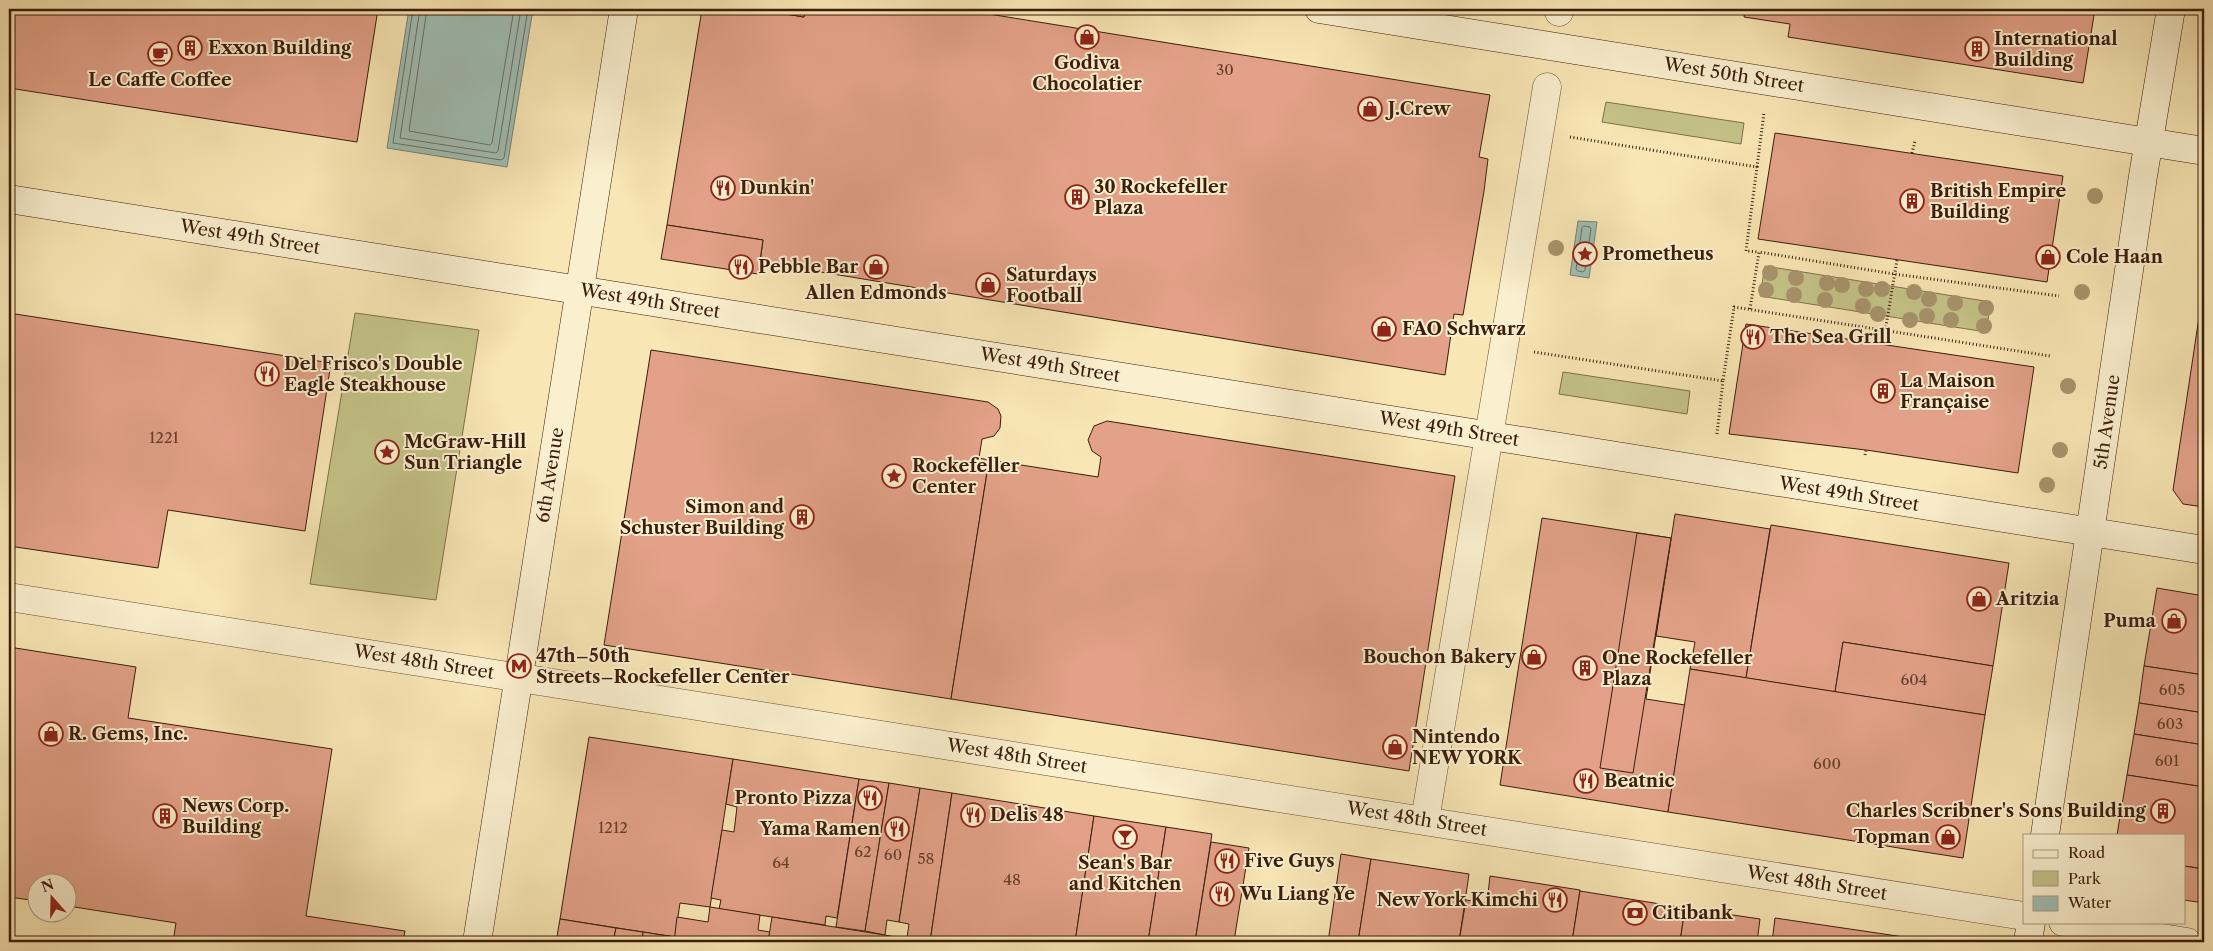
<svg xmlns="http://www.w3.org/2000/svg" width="2213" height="951" font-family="'Libre Caslon Text',serif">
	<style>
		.green { fill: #c4c388; stroke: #80704a }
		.water { fill: #9fbeb4; stroke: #777e71 }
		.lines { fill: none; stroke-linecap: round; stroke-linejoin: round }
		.shore { stroke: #6d6e60; stroke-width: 1 }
		.building { fill: #e2a188; stroke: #3b1d0c }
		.street-casing { stroke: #6a4f36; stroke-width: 29 }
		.secondary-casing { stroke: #3b1d0c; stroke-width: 29 }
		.path { stroke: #3b1d0c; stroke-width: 3; stroke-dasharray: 1 2.5; stroke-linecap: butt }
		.street { stroke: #faefce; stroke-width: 28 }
		.secondary { stroke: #faefce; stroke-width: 28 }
		.tree { fill: #a7936c }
		.labels { text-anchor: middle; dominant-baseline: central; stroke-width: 4; stroke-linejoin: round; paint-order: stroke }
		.number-label { font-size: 15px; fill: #653e2b }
		.poi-label { font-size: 18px; font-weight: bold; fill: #3b1d0c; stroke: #faefce; text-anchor: start }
		.street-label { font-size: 18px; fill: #3b1d0c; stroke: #faefce }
	</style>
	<rect width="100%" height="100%" fill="#f8e6b4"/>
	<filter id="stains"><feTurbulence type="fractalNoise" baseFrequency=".004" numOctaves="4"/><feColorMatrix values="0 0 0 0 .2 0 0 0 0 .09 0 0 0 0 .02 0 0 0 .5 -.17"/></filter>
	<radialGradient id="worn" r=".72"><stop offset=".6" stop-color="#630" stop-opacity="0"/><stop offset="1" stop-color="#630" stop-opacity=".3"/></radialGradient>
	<!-- green -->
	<g class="green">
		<polygon points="1606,102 1744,123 1741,144 1602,122"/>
		<polygon points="1765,266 1991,302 1986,332 1760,296"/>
		<polygon points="355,313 479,330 436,600 310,584"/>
		<polygon points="1563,372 1690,391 1687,414 1559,394"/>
	</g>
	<!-- water -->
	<g class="water">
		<polygon points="409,9 533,9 507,167 387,148"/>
		<polygon points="1578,221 1597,222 1589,278 1570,275"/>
	</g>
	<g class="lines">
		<!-- shore -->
		<g class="shore">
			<polyline points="413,9 393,143 501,160 504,158 528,9"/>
			<polyline points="420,9 400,138 496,153 498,151 521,9"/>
			<polyline points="427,9 409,131 490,145 492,143 514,9"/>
			<polygon points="1584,226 1590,227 1591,229 1585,270 1583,272 1578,271 1576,269 1582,228"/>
		</g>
	</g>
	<!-- building -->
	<g class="building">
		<polygon points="9,9 378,9 357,142 9,88"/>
		<polygon points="702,9 755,9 804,17 806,9 958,9 1490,95 1479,157 1488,159 1484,191 1463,315 1454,314 1445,375 760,262 763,240 667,225"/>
		<polygon points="755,9 806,9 804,17"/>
		<polygon points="1745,9 2095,9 2083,83 1788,37 1790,24 1744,17"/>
		<polygon points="1775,133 2063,176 2047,282 1758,239"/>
		<polygon points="667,225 763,240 758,274 661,259"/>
		<polygon points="2204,284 2204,507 2183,504 2173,490"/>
		<polygon points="9,313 331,363 305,531 168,510 158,568 9,546"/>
		<polygon points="1746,324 2034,367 2018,473 1866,450 1729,434"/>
		<polygon points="651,350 988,402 998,409 1001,416 1000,428 994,436 982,439 979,458 989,460 951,699 604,645"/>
		<polygon points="1107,421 1455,476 1409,771 951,699 989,460 1098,477 1101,457 1092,451 1088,440 1094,426"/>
		<polygon points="1675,514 1770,529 1746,678 1690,669 1695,642 1656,636"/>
		<polygon points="1542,518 1671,538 1646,699 1685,705 1668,812 1500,785"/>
		<polygon points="1771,525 2009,563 1993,666 1843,642 1835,692 1746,678"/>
		<polygon points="1637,533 1671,538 1633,773 1600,768"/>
		<polygon points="2157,588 2204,596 2204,675 2144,666"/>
		<polygon points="1843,642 1993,666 1985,715 1835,692"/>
		<polygon points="9,647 136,667 128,718 332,749 306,916 405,931 403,942 173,942 176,923 68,906 68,884 38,884 38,901 9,897"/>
		<polygon points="2144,666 2204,675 2204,713 2139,703"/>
		<polygon points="1690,669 1985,715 1963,858 1668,812"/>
		<polygon points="2139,703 2204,713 2204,745 2134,734"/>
		<polygon points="2134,734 2204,745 2204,787 2127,775"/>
		<polygon points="589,737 733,759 710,907 680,903 675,937 560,919"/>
		<polygon points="733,759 859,779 837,918 826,916 825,925 719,909 721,900 711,898 722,830 734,832 737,807 726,804"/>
		<polygon points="2127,775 2204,787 2204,869 2184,866 2184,835 2117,835"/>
		<polygon points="859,779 889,783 865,931 836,927"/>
		<polygon points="889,783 920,788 899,922 887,920 885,935 865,931"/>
		<polygon points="920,788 952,793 930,942 907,938 909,924 899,922"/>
		<polygon points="952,793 1094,816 1075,942 930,942"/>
		<polygon points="1094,816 1166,827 1148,942 1075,942"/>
		<polygon points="1166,827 1212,834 1195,942 1148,942"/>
		<polygon points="1211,842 1249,848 1234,941 1195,942"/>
		<polygon points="1341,854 1371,859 1358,942 1328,942"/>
		<polygon points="1371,859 1469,874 1459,942 1358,942"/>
		<polygon points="2184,866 2204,869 2204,903 2184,900"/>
		<polygon points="1490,876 1580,890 1572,942 1459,942 1466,900 1487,903"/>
		<polygon points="1580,891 1685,908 1680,942 1572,942"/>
		<polygon points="710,907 760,915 758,930 770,932 768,942 674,942 677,917 708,922"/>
		<polygon points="1685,908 1760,919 1757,942 1680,942"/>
		<polygon points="772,917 903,938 902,942 768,942"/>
		<polygon points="1775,918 1938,942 1772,942"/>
		<polygon points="560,919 616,928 613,942 556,942"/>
		<polygon points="616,928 643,932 642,942 613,942"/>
		<polygon points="643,932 675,937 674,942 642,942"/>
		<polygon points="1757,937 1767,939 1766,942 1757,942"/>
	</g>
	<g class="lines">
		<!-- street casing -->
		<g class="street-casing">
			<g id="street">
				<polyline points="1559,12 1560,9"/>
				<polyline points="9,597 2024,916"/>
				<polyline points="1425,820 1547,87"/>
				<polyline points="2063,922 2187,942"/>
			</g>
		</g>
		<!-- secondary casing -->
		<g class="secondary-casing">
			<g id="secondary">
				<polyline points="1319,9 2204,151"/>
				<polyline points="9,199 2204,550"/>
				<polyline points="2045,835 2143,176 2171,9"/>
				<polyline points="477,942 624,9"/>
				<polyline points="2028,942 2031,922"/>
			</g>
		</g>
		<!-- path -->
		<g class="path">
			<polyline points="1570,137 1757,167 1746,251 1759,252"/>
			<polyline points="1912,153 1915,141"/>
			<polyline points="1757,167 1764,113"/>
			<polyline points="1750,309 1759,252 1894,274 2059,296"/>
			<polyline points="1883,344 1897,260"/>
			<polyline points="1534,352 1723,381 1734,307 2050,356"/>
			<polyline points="1717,434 1723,381"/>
			<polyline points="1865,455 1866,450"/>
		</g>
		<!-- street -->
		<use href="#street" class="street"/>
		<!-- secondary -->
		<use href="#secondary" class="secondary"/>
	</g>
	<!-- trees -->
	<g class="tree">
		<circle cx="2095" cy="196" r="8"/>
		<circle cx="1556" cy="248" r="8"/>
		<circle cx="1770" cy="273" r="8"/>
		<circle cx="1796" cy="278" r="8"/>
		<circle cx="1827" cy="283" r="8"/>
		<circle cx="1842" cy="285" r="8"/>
		<circle cx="1866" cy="289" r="8"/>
		<circle cx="1882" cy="289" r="8"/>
		<circle cx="1766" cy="290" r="8"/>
		<circle cx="1914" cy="292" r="8"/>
		<circle cx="2082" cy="292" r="8"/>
		<circle cx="1794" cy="295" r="8"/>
		<circle cx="1929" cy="299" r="8"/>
		<circle cx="1825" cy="300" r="8"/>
		<circle cx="1955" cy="303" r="8"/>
		<circle cx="1863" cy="306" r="8"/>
		<circle cx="1986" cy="308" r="8"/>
		<circle cx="1878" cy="314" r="8"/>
		<circle cx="1927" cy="316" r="8"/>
		<circle cx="1910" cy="320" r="8"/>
		<circle cx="1951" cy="320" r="8"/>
		<circle cx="1984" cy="326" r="8"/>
		<circle cx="2068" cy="386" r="8"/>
		<circle cx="2060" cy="450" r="8"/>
		<circle cx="2047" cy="485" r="8"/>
	</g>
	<!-- icons -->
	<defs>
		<g id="shop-ring" transform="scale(1.25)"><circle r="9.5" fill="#faefce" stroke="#8f2418" stroke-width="1.5"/><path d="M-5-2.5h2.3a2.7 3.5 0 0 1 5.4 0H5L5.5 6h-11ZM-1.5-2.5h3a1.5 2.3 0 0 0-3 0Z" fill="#8f2418"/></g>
		<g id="building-ring" transform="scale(1.25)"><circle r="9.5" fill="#faefce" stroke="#8f2418" stroke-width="1.5"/><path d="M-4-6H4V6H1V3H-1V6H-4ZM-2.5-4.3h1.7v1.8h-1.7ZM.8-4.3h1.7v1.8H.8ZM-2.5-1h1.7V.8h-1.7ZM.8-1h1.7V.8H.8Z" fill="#8f2418"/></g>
		<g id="cafe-ring" transform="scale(1.25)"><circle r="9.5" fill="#faefce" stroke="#8f2418" stroke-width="1.5"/><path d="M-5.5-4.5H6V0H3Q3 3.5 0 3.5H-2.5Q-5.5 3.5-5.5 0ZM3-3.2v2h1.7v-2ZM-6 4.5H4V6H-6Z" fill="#8f2418"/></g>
		<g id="restaurant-ring" transform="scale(1.25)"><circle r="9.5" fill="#faefce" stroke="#8f2418" stroke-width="1.5"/><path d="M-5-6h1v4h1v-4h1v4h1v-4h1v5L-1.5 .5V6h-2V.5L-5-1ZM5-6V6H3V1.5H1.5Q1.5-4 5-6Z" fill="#8f2418"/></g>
		<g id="sight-ring" transform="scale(1.25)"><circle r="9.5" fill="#faefce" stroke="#8f2418" stroke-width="1.5"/><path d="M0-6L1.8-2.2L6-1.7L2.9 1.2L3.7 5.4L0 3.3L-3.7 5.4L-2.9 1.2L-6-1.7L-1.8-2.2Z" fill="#8f2418"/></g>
		<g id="metro-ring" transform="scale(1.25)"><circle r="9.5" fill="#faefce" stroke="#8f2418" stroke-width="1.5"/><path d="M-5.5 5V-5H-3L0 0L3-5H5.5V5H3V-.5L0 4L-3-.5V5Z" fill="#8f2418"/></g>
		<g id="bar-ring" transform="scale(1.25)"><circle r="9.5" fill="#faefce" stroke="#8f2418" stroke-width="1.5"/><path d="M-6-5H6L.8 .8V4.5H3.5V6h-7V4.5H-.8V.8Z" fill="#8f2418"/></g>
		<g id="bank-ring" transform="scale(1.25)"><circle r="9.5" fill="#faefce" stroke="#8f2418" stroke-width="1.5"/><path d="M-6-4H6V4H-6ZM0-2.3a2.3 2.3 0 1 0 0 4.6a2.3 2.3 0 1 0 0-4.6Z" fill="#8f2418"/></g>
	</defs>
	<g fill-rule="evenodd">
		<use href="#shop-ring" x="1087" y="37"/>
		<use href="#building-ring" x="190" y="48"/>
		<use href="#building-ring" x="1977" y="49"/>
		<use href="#cafe-ring" x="160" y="54"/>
		<use href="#shop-ring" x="1370" y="109"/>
		<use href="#restaurant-ring" x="723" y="188"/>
		<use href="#building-ring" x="1077" y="197"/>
		<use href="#building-ring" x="1912" y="201"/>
		<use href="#sight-ring" x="1585" y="254"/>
		<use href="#shop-ring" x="2048" y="257"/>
		<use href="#restaurant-ring" x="741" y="267"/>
		<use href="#shop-ring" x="876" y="267"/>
		<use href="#shop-ring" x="988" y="285"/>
		<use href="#shop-ring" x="1384" y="329"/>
		<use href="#restaurant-ring" x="1753" y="337"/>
		<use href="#restaurant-ring" x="267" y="374"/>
		<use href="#building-ring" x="1883" y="391"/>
		<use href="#sight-ring" x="387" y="452"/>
		<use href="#sight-ring" x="894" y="476"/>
		<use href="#building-ring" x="802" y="517"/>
		<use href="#shop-ring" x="1979" y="599"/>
		<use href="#shop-ring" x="2174" y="621"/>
		<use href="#shop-ring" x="1534" y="657"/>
		<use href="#metro-ring" x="519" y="666"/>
		<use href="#building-ring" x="1585" y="668"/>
		<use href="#shop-ring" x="51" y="734"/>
		<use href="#shop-ring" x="1395" y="747"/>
		<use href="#restaurant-ring" x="1586" y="781"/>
		<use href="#restaurant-ring" x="870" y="798"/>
		<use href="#building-ring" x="2163" y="811"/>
		<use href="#restaurant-ring" x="973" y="815"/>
		<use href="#building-ring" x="165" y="816"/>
		<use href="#restaurant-ring" x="897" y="829"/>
		<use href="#bar-ring" x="1125" y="837"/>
		<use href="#shop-ring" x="1948" y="837"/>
		<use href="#restaurant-ring" x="1227" y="861"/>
		<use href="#restaurant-ring" x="1222" y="894"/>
		<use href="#restaurant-ring" x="1555" y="900"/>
		<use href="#bank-ring" x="1635" y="913"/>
	</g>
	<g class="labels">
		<!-- number labels -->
		<g class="number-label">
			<text x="1225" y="69">30</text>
			<text x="164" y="437">1221</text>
			<text x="1914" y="679">604</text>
			<text x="2172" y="689">605</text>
			<text x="2170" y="723">603</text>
			<text x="2167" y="760">601</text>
			<text x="1827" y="763">600</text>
			<text x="613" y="827">1212</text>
			<text x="863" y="851">62</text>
			<text x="893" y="854">60</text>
			<text x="926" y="858">58</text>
			<text x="781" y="862">64</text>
			<text x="1012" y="879">48</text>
		</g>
		<!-- poi labels -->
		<g class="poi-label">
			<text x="1994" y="39">International<tspan x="1994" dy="21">Building</tspan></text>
			<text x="208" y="48">Exxon Building</text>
			<text x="1087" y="63" text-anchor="middle">Godiva<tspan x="1087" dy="21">Chocolatier</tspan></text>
			<text x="160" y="80" text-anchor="middle">Le Caffe Coffee</text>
			<text x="1388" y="109">J.Crew</text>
			<text x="1094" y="187">30 Rockefeller<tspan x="1094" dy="21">Plaza</tspan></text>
			<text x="740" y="188">Dunkin'</text>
			<text x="1930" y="191">British Empire<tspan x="1930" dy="21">Building</tspan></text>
			<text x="1602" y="254">Prometheus</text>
			<text x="2066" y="257">Cole Haan</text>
			<text x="758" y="267">Pebble Bar</text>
			<text x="1006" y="275">Saturdays<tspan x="1006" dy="21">Football</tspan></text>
			<text x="876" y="293" text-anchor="middle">Allen Edmonds</text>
			<text x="1402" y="329">FAO Schwarz</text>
			<text x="1770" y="337">The Sea Grill</text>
			<text x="284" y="364">Del Frisco's Double<tspan x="284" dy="21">Eagle Steakhouse</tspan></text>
			<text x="1900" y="381">La Maison<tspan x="1900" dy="21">Française</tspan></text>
			<text x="404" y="442">McGraw-Hill<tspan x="404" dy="21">Sun Triangle</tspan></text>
			<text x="912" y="466">Rockefeller<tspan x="912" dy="21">Center</tspan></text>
			<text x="784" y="507" text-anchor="end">Simon and<tspan x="784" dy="21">Schuster Building</tspan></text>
			<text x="1996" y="599">Aritzia</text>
			<text x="2156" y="621" text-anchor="end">Puma</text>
			<text x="536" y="656">47th–50th<tspan x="536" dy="21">Streets–Rockefeller Center</tspan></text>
			<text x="1516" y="657" text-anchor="end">Bouchon Bakery</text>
			<text x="1602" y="658">One Rockefeller<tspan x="1602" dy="21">Plaza</tspan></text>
			<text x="68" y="734">R. Gems, Inc.</text>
			<text x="1412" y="737">Nintendo<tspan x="1412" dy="21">NEW YORK</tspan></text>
			<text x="1604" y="781">Beatnic</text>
			<text x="852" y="798" text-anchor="end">Pronto Pizza</text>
			<text x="182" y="806">News Corp.<tspan x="182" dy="21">Building</tspan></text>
			<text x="2146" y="811" text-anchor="end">Charles Scribner's Sons Building</text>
			<text x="990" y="815">Delis 48</text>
			<text x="880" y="829" text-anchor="end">Yama Ramen</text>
			<text x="1930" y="837" text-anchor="end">Topman</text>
			<text x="1244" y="861">Five Guys</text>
			<text x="1125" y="863" text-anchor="middle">Sean's Bar<tspan x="1125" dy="21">and Kitchen</tspan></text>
			<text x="1240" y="894">Wu Liang Ye</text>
			<text x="1538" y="900" text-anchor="end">New York Kimchi</text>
			<text x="1652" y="913">Citibank</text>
		</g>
		<!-- street labels -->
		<g class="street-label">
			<text transform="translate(1734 75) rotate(9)">West 50th Street</text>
			<text transform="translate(250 237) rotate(9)">West 49th Street</text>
			<text transform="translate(650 301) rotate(9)">West 49th Street</text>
			<text transform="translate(1050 365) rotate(9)">West 49th Street</text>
			<text transform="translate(2107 422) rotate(-82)">5th Avenue</text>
			<text transform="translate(1449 429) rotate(9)">West 49th Street</text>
			<text transform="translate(550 475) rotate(-81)">6th Avenue</text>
			<text transform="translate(1849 494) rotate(9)">West 49th Street</text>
			<text transform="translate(424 662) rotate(9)">West 48th Street</text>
			<text transform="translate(1017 756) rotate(9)">West 48th Street</text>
			<text transform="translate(1417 819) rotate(9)">West 48th Street</text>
			<text transform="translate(1817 883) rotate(9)">West 48th Street</text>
		</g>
	</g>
	<!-- margin -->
	<rect width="2213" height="951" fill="none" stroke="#f8e6b4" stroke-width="30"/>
	<rect x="10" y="10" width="2193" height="931" fill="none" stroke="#3b1d0c" stroke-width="2.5"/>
	<rect x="15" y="15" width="2183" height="921" fill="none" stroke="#3b1d0c"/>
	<!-- legend -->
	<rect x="2023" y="834" width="162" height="90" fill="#faefce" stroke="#ae9b80"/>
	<rect x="2033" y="850" width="25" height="8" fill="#faefce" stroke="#ae9b80"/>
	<text x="2068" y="858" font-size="15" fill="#3b1d0c">Road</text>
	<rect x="2033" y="871" width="25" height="15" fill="#c4c388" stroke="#ae9b80"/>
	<text x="2068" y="884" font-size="15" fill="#3b1d0c">Park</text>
	<rect x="2033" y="896" width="25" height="15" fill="#9fbeb4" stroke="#ae9b80"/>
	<text x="2068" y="908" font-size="15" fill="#3b1d0c">Water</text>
	<!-- north arrow -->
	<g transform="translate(52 898) rotate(340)"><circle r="24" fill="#faefce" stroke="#ae9b80"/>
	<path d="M0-4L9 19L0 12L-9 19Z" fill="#8f2418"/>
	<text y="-8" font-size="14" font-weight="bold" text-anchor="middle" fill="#3b1d0c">N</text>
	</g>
	<rect width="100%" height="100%" filter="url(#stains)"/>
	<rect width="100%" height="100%" fill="url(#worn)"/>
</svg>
